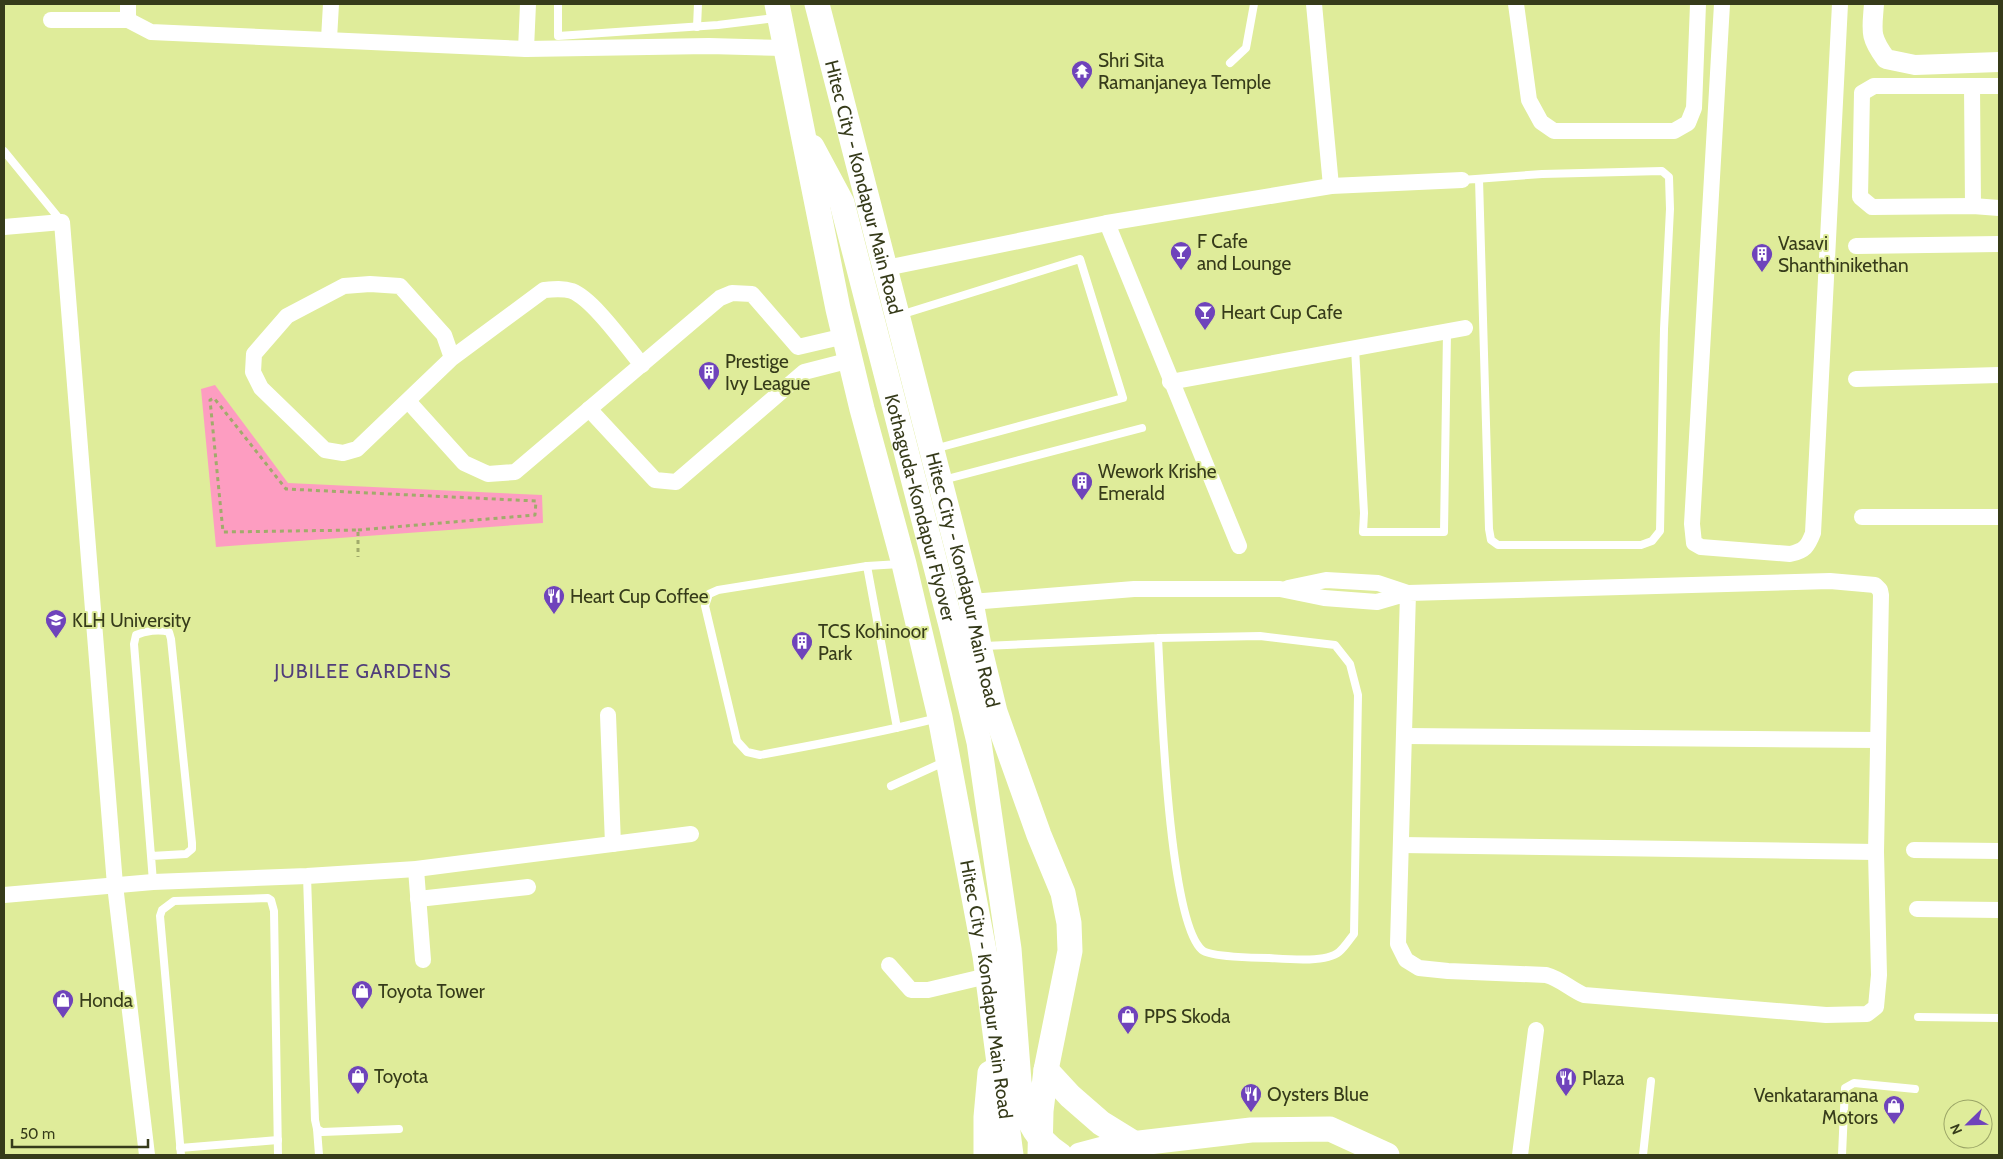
<svg xmlns="http://www.w3.org/2000/svg" width="2003" height="1159" font-family="Cabin,sans-serif">
	<style>
		.green { fill: #fd9dc1 }
		.lines { fill: none; stroke-linecap: round; stroke-linejoin: round }
		.path { stroke: #a1ab6b; stroke-width: 3; stroke-dasharray: 4 4; stroke-linecap: butt }
		.service { stroke: #fff; stroke-width: 8 }
		.minor { stroke: #fff; stroke-width: 16 }
		.tertiary { stroke: #fff; stroke-width: 20 }
		.primary { stroke: #fff; stroke-width: 25 }
		.labels { text-anchor: middle; dominant-baseline: central; stroke-width: 4; stroke-linejoin: round; paint-order: stroke }
		.poi-label { font-size: 19px; fill: #363b1a; stroke: #dfec9a; text-anchor: start }
		.street-label { font-size: 19px; fill: #363b1a; stroke: #dfec9a }
		.neighbourhood-label { font-size: 20px; letter-spacing: 1px; fill: #513e7b; stroke: #dfec9a }
	</style>
	<rect width="100%" height="100%" fill="#dfec9a"/>
	<!-- green -->
	<polygon class="green" points="215,385 288,483 542,495 543,523 216,547 201,389"/>
	<g class="lines">
		<!-- path -->
		<polyline class="path" points="358,530 535,515 536,501 286,489 214,398 210,400 223,532 358,530 358,557"/>
		<!-- service -->
		<g class="service">
			<polyline points="558,4 558,36 718,25 775,18"/>
			<polyline points="697,27 698,4"/>
			<polyline points="1230,63 1246,48 1254,4"/>
			<polyline points="4,151 62,222"/>
			<polyline points="1462,180 1542,174 1662,171 1669,177 1670,209 1664,329 1660,531 1652,541 1641,545 1498,545 1491,540 1489,529 1479,179"/>
			<polyline points="900,315 1080,259 1123,398 934,449"/>
			<polyline points="1355,348 1364,513 1363,532 1444,532 1447,332"/>
			<polyline points="943,480 1142,428"/>
			<polyline points="867,566 900,564"/>
			<path d="M984,646L1158,638L1260,636L1335,645L1350,664L1358,695L1354,934C1349,940 1345,947 1339,952C1326,963 1286,959 1269,958C1256,958 1210,957 1202,950C1168,920 1161,692 1158,638"/>
			<path d="M897,728L867,566L718,590L709,594L705,606L737,741L747,752L760,755C820,744 879,733 938,718"/>
			<polyline points="891,786 944,762"/>
			<path d="M151,856L186,854L192,849V843L171,639L169,632C159,629 145,631 136,635L134,644L151,856L153,882"/>
			<polyline points="307,876 315,1120 317,1129 322,1132 399,1129"/>
			<polyline points="1918,1017 1999,1018"/>
			<polyline points="317,1129 319,1155"/>
			<polyline points="180,1148 278,1140"/>
			<polyline points="181,1155 160,916 162,910 174,901 268,898 271,900 274,911 278,1155"/>
			<polyline points="1643,1155 1651,1081"/>
			<polyline points="1842,1155 1845,1088 1854,1083 1915,1089"/>
		</g>
		<!-- minor -->
		<g class="minor">
			<polyline points="128,4 128,20 151,32 526,49 709,46 784,48"/>
			<polyline points="1314,4 1331,186"/>
			<polyline points="1516,4 1529,100 1541,122 1554,131 1674,131 1688,123 1694,108 1698,4"/>
			<path d="M1722,4L1692,524L1694,543L1701,547L1790,554C1805,551 1808,546 1813,533L1840,4"/>
			<polyline points="51,20 128,20"/>
			<polyline points="329,39 331,4"/>
			<polyline points="526,49 528,4"/>
			<polyline points="1972,86 1973,206"/>
			<polyline points="1999,86 1874,86 1862,93 1860,197 1872,207 1973,206 1999,208"/>
			<polyline points="1107,223 1239,546"/>
			<polyline points="4,227 62,222 115,885 147,1155"/>
			<polyline points="1856,246 1999,244"/>
			<polyline points="886,268 1107,223 1331,186 1462,180"/>
			<path d="M452,358L444,335L400,286L370,284L344,286L287,316L254,354L253,372L261,388L325,450L343,453L357,449L452,358L544,290C554,289 563,288 572,291C593,299 626,346 642,365"/>
			<polyline points="1856,379 1999,375"/>
			<polyline points="1170,382 1465,328"/>
			<polyline points="408,401 464,463 488,474 515,472 720,298 732,293 752,294 798,347 845,336"/>
			<polyline points="589,409 655,480 676,482 804,372 851,360"/>
			<polyline points="1862,517 1999,517"/>
			<polyline points="1288,588 1326,580 1378,583 1408,593"/>
			<path d="M971,602L1134,589H1280L1324,598L1377,602L1408,593L1830,581L1875,585L1880,590L1881,595L1876,852L1879,975L1876,1007L1867,1014L1826,1015L1584,995C1570,989 1561,979 1546,975L1448,971L1419,968L1406,960L1398,944L1408,593"/>
			<polyline points="608,715 613,844"/>
			<polyline points="1405,736 1877,740"/>
			<polyline points="1401,845 1876,852"/>
			<polyline points="1914,850 1999,851"/>
			<polyline points="416,869 423,960"/>
			<polyline points="4,895 153,882 307,876 416,869 691,834"/>
			<polyline points="418,899 528,887"/>
			<polyline points="1917,909 1999,910"/>
			<polyline points="889,965 911,990 928,990 987,976"/>
			<polyline points="1520,1155 1536,1030"/>
		</g>
		<!-- tertiary -->
		<path class="tertiary" d="M1874,4C1872,31 1869,36 1886,59L1915,65L1999,62"/>
		<!-- primary -->
		<g class="primary">
			<path id="s1" d="M777,4L838,309L862,409L904,564L940,717L985,956L1011,1155"/>
			<path id="s2" d="M817,4L971,602L979,646L995,712L1039,835L1063,893L1069,923L1070,951L1046,1070L1041,1111L1040,1155"/>
			<path id="s3" d="M812,147L842,203L952,629L979,742L1009,949L1019,1082C1025,1114 1031,1136 1060,1155"/>
			<polyline points="1046,1070 1070,1096 1101,1123 1135,1144"/>
			<polyline points="986,1155 986,1117 990,1073"/>
			<polyline points="1080,1155 1114,1146 1251,1130 1330,1129 1387,1155"/>
		</g>
	</g>
	<!-- icons -->
	<defs>
		<g id="temple-pin" transform="scale(1.125)"><path d="M0 17L-7.5 6A9.5 9.5 0 1 1 7.5 6Z" fill="#6f43bb" stroke="#dfec9a"/><path d="M0-6L5-2H3V0L6.5 2.5H4V6H1.5V3h-3V6H-4V2.5H-6.5L-3 0V-2H-5Z" fill="#fff"/></g>
		<g id="bar-pin" transform="scale(1.125)"><path d="M0 17L-7.5 6A9.5 9.5 0 1 1 7.5 6Z" fill="#6f43bb" stroke="#dfec9a"/><path d="M-6-5H6L.8 .8V4.5H3.5V6h-7V4.5H-.8V.8Z" fill="#fff"/></g>
		<g id="building-pin" transform="scale(1.125)"><path d="M0 17L-7.5 6A9.5 9.5 0 1 1 7.5 6Z" fill="#6f43bb" stroke="#dfec9a"/><path d="M-4-6H4V6H1V3H-1V6H-4ZM-2.5-4.3h1.7v1.8h-1.7ZM.8-4.3h1.7v1.8H.8ZM-2.5-1h1.7V.8h-1.7ZM.8-1h1.7V.8H.8Z" fill="#fff"/></g>
		<g id="restaurant-pin" transform="scale(1.125)"><path d="M0 17L-7.5 6A9.5 9.5 0 1 1 7.5 6Z" fill="#6f43bb" stroke="#dfec9a"/><path d="M-5-6h1v4h1v-4h1v4h1v-4h1v5L-1.5 .5V6h-2V.5L-5-1ZM5-6V6H3V1.5H1.5Q1.5-4 5-6Z" fill="#fff"/></g>
		<g id="university-pin" transform="scale(1.125)"><path d="M0 17L-7.5 6A9.5 9.5 0 1 1 7.5 6Z" fill="#6f43bb" stroke="#dfec9a"/><path d="M0-5L7-2L0 1L-7-2ZM-4 1L0 2.5L4 1V4Q0 6-4 4Z" fill="#fff"/></g>
		<g id="shop-pin" transform="scale(1.125)"><path d="M0 17L-7.5 6A9.5 9.5 0 1 1 7.5 6Z" fill="#6f43bb" stroke="#dfec9a"/><path d="M-5-2.5h2.3a2.7 3.5 0 0 1 5.4 0H5L5.5 6h-11ZM-1.5-2.5h3a1.5 2.3 0 0 0-3 0Z" fill="#fff"/></g>
	</defs>
	<g fill-rule="evenodd">
		<use href="#temple-pin" x="1082" y="71"/>
		<use href="#bar-pin" x="1181" y="252"/>
		<use href="#building-pin" x="1762" y="254"/>
		<use href="#bar-pin" x="1205" y="312"/>
		<use href="#building-pin" x="709" y="372"/>
		<use href="#building-pin" x="1082" y="482"/>
		<use href="#restaurant-pin" x="554" y="596"/>
		<use href="#university-pin" x="56" y="620"/>
		<use href="#building-pin" x="802" y="642"/>
		<use href="#shop-pin" x="362" y="991"/>
		<use href="#shop-pin" x="63" y="1000"/>
		<use href="#shop-pin" x="1128" y="1016"/>
		<use href="#shop-pin" x="358" y="1076"/>
		<use href="#restaurant-pin" x="1566" y="1078"/>
		<use href="#restaurant-pin" x="1251" y="1094"/>
		<use href="#shop-pin" x="1894" y="1106"/>
	</g>
	<g class="labels">
		<!-- poi labels -->
		<g class="poi-label">
			<text x="1098" y="60">Shri Sita<tspan x="1098" dy="22">Ramanjaneya Temple</tspan></text>
			<text x="1197" y="241">F Cafe<tspan x="1197" dy="22">and Lounge</tspan></text>
			<text x="1778" y="243">Vasavi<tspan x="1778" dy="22">Shanthinikethan</tspan></text>
			<text x="1221" y="312">Heart Cup Cafe</text>
			<text x="725" y="361">Prestige<tspan x="725" dy="22">Ivy League</tspan></text>
			<text x="1098" y="471">Wework Krishe<tspan x="1098" dy="22">Emerald</tspan></text>
			<text x="570" y="596">Heart Cup Coffee</text>
			<text x="72" y="620">KLH University</text>
			<text x="818" y="631">TCS Kohinoor<tspan x="818" dy="22">Park</tspan></text>
			<text x="378" y="991">Toyota Tower</text>
			<text x="79" y="1000">Honda</text>
			<text x="1144" y="1016">PPS Skoda</text>
			<text x="374" y="1076">Toyota</text>
			<text x="1582" y="1078">Plaza</text>
			<text x="1267" y="1094">Oysters Blue</text>
			<text x="1878" y="1095" text-anchor="end">Venkataramana<tspan x="1878" dy="22">Motors</tspan></text>
		</g>
		<!-- street labels -->
		<g class="street-label">
			<text stroke="none"><textPath href="#s2" startOffset="189">Hitec City - Kondapur Main Road</textPath></text>
			<text stroke="none"><textPath href="#s3" startOffset="378">Kothaguda-Kondapur Flyover</textPath></text>
			<text stroke="none"><textPath href="#s2" startOffset="594">Hitec City - Kondapur Main Road</textPath></text>
			<text stroke="none"><textPath href="#s1" startOffset="1008">Hitec City - Kondapur Main Road</textPath></text>
		</g>
		<!-- neighbourhood labels -->
		<g class="neighbourhood-label">
			<text x="363" y="671">JUBILEE GARDENS</text>
		</g>
	</g>
	<!-- border -->
	<rect width="2003" height="1159" fill="none" stroke="#363b1a" stroke-width="10"/>
	<!-- north arrow -->
	<g transform="translate(1968 1124) rotate(247)"><circle r="24" fill="#dfec9a" stroke="#9ba567"/>
	<path d="M0-4L9 19L0 12L-9 19Z" fill="#6f43bb"/>
	<text y="-8" font-size="14" font-weight="bold" text-anchor="middle" fill="#363b1a">N</text>
	</g>
	<!-- scale -->
	<path d="M12 1139v8h136v-8" fill="none" stroke="#363b1a" stroke-width="2.5"/>
	<text x="20" y="1139" font-size="15" fill="#363b1a" stroke="#dfec9a" stroke-width="4" paint-order="stroke">50 m</text>
</svg>
